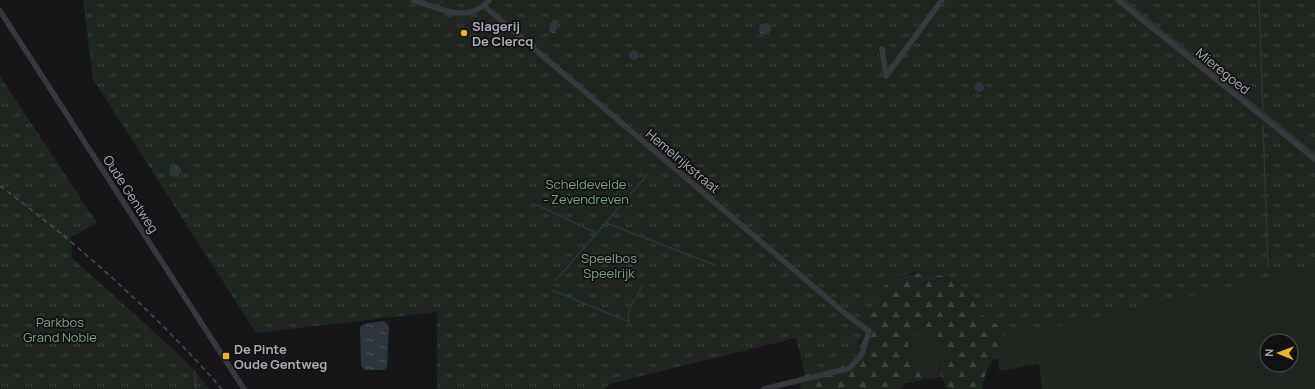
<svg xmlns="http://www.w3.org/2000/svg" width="1315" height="389" font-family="Manrope,sans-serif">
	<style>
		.green { fill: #1e261f; fill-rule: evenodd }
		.forest { fill: url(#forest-firs) }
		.park { fill: url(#park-tufts) }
		.water { fill: url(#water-ripples) }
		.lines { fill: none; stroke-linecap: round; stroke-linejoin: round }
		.stream { stroke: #2c353c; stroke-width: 1.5 }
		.minor { stroke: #37383d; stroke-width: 5.5 }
		.rail { stroke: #4a4c52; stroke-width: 1.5; stroke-dasharray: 5 4; stroke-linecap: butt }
		.poi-dot { fill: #f2b134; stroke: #111113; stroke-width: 1.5 }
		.labels { text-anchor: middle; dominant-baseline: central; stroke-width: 3.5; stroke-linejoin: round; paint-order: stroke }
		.poi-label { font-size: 13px; font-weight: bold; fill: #a8adb8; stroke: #111113; text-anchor: start }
		.street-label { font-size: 13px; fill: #a8adb8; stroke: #111113 }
		.park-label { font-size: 13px; fill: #7fa381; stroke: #111113 }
	</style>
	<defs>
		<pattern id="forest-firs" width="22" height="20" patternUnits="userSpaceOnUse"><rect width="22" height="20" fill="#1e261f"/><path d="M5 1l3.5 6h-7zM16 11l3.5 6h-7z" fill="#3c433d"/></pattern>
		<pattern id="park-tufts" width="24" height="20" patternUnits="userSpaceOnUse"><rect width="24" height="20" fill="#1e261f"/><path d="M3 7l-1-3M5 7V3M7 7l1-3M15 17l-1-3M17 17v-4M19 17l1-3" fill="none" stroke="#3c433d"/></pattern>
		<pattern id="water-ripples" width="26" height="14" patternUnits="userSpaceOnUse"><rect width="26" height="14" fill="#2c353c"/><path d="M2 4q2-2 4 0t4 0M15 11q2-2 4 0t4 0" fill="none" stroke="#485056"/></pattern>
	</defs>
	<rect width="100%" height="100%" fill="#161618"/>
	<!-- green -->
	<g class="green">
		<path d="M1315,268V389H1042L1039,364L999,371V340ZM1267,341H1291V365H1267Z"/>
		<path d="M924,326C940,328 942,346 944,359C938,366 938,369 942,377L923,380L924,378C922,371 918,371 913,367C909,362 908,339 907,332Z"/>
	</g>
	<!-- forest -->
	<path class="forest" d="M921,273C938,273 956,278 968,292C982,308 976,315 999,325L1004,339L999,341V358L992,360L985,375L982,389H946C944,377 935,370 944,359C941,336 934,317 907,332C908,339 909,362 913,367C918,371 922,371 924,378L923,380L904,383L900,389H801L798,377L845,365L861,343L860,334L862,330L837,300L883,287L891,280L902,276Z"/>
	<!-- park -->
	<g class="park">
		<path d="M83,0H1315V268L1004,339L999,325C994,323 988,321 985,318C975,308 971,293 959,284C940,268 899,268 882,288C872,300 868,315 865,330H862C859,336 860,344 857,351C850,370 823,371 805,375L796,338L609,384L605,389H437V312L256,333L93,79Z"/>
		<polygon points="0,76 97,223 71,237 72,258 186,361 210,389 0,389"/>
	</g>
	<!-- water -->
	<g class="water">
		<polygon points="554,19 559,20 559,24 555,33 552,33 549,30 550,24"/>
		<circle cx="765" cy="29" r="6"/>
		<circle cx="634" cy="55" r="5"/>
		<circle cx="979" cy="87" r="5"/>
		<circle cx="175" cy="171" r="6"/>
		<polygon points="384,321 389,326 387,367 384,370 364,370 361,365 360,327 363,324"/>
	</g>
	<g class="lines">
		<!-- stream -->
		<g class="stream">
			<polyline points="1124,0 1315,154"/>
			<polyline points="1259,0 1263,113"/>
			<polyline points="442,3 442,0"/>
			<polyline points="1263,125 1268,268"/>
			<polyline points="535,204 596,233"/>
			<polyline points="606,223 715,265"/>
			<polyline points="556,280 648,174"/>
			<polyline points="552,290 629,322 628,312 643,284"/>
			<polyline points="195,371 196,389"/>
		</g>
		<!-- minor -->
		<g class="minor">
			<path d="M413,0C439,8 468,25 489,0"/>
			<polyline points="1118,0 1315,159"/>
			<polyline points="484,6 847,315 869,331 862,354 850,368 764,389"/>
			<polyline points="0,11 244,389"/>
			<polyline points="882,49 886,76"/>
			<polyline points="886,76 942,0"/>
		</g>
		<!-- rail -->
		<path class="rail" d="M0,186C80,245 156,314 222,389"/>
	</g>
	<!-- markers -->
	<g class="poi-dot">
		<circle cx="464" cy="33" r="4"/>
		<rect x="222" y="352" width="8" height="8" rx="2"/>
	</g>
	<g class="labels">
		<!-- poi labels -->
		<g class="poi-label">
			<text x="472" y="26">Slagerij<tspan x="472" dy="15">De Clercq</tspan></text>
			<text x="234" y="349">De Pinte<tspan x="234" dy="15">Oude Gentweg</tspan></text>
		</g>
		<!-- street labels -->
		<g class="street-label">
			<text transform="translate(1223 71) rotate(39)">Mieregoed</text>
			<text transform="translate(683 161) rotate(40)">Hemelrijkstraat</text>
			<text transform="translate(131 194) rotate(57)">Oude Gentweg</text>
		</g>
		<!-- park labels -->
		<g class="park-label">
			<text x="586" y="184">Scheldevelde<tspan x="586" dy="15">- Zevendreven</tspan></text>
			<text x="609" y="258">Speelbos<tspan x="609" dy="15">Speelrijk</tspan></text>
			<text x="60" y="322">Parkbos<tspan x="60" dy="15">Grand Noble</tspan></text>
		</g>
	</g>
	<!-- north arrow -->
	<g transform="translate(1279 353) rotate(271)"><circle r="19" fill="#111113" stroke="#4d4f55"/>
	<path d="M0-3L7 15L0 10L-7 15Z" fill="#f2b134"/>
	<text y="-6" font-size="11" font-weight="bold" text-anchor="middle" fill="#a8adb8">N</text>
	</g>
</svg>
